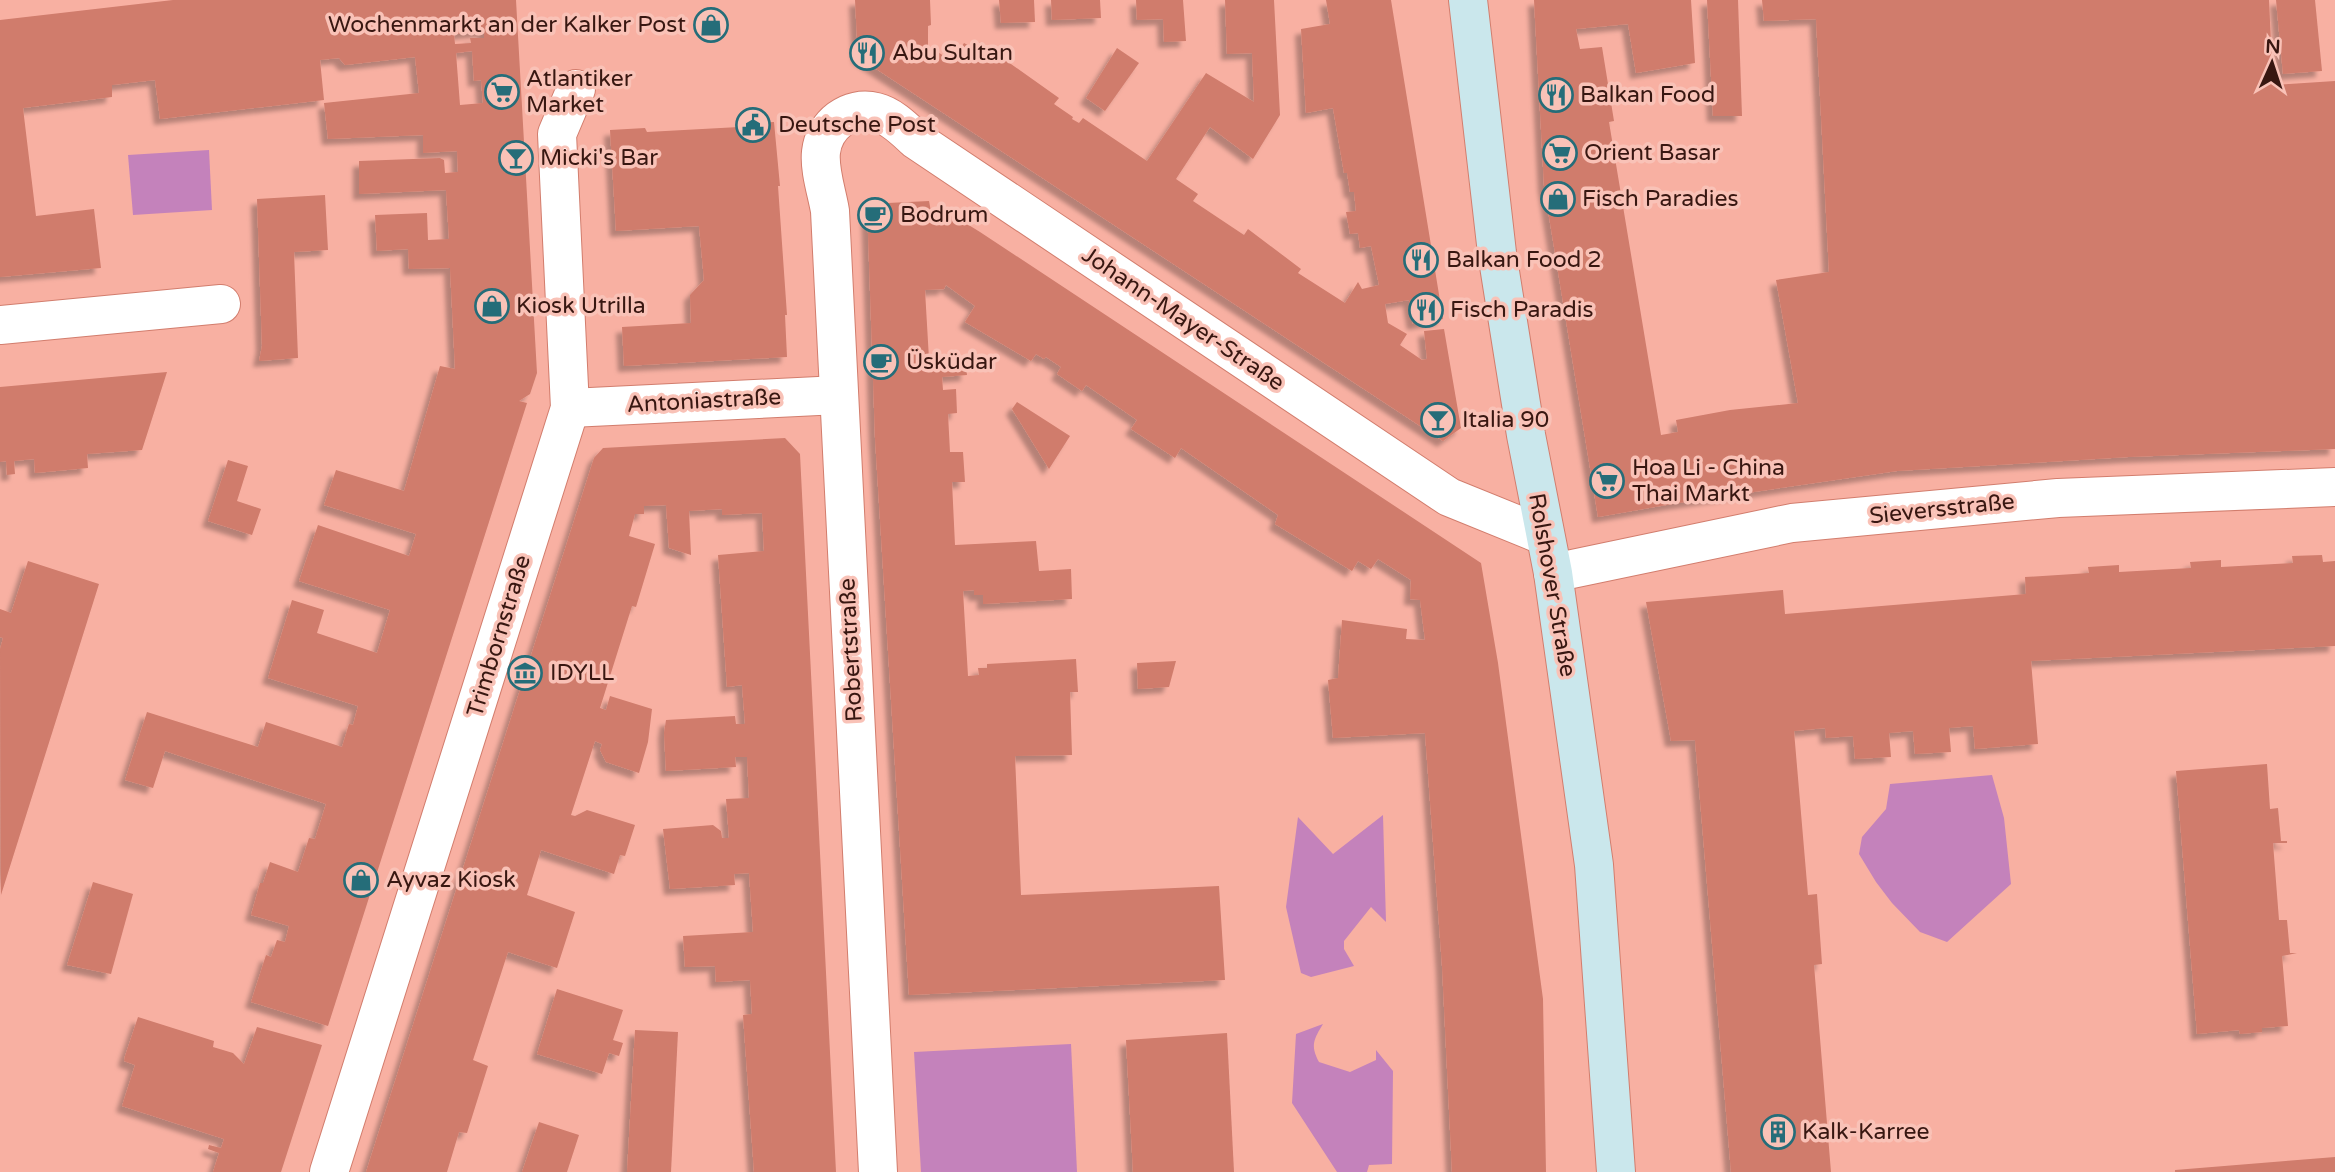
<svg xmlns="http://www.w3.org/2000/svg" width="2335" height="1172" font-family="'Varela Round',sans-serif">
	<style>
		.green { fill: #c482bb }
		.building { fill: #d07c6c; fill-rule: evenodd; filter: url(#shadow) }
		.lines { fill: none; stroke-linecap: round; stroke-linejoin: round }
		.street-casing { stroke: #d27d6d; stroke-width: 40 }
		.secondary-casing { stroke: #d27d6d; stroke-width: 40 }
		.street { stroke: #fff; stroke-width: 38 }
		.secondary { stroke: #cae7ec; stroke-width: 38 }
		.labels { text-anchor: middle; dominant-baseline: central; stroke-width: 7; stroke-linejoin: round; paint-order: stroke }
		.poi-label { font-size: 23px; fill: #381711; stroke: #f9c2b7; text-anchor: start }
		.street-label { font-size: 23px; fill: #381711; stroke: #f9c2b7 }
	</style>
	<defs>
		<filter id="shadow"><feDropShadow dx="-6" dy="6" stdDeviation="2" flood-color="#0004"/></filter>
	</defs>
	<rect width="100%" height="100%" fill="#f8b0a2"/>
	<!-- green -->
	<g class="green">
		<polygon points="209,150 212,210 133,215 128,155"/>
		<polygon points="1992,775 2004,818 2011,884 1947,942 1920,932 1892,903 1876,882 1859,854 1862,837 1886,809 1890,784"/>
		<polygon points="1383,815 1386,922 1371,907 1344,941 1344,949 1354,966 1311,977 1301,973 1286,907 1298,817 1333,854"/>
		<path d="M1323,1024C1314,1039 1310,1045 1319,1062L1350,1072L1376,1060V1050L1393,1071L1392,1164L1369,1165L1367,1172H1337L1292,1103L1296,1034Z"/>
		<polygon points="1071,1044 1077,1172 921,1172 914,1052"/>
	</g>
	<!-- building -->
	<g class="building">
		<path d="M173,0H516L537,373L530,394L519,401L527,403L328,1026L251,1002L266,955L271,957L277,940L285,942L289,926L251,915L260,883H263L270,862L298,872L309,838L315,839L326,804L165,751L153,788L125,780L147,712L258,747L266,722L342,747L349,724L353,725L358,706L268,678L292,600L324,610L317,633L377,653L390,610L299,581L318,525L409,556L416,534L324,505L336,470L404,491L440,366L455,369L450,268L409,269L408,249L377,251L375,215L427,213L428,240L449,239L446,190L359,194V161L440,158L444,160L445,173L458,172L457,151L423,153V135L328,139L324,103L419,93L415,57L345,65L339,58L320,60L324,100L160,119L155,80L112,85V97L23,108L36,216L94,209L101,268L0,277V20ZM484,31V38H470L471,43L455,44L454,34ZM472,51L474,81L481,80L483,103L460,105L456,53Z"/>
		<polygon points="855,0 930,0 931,25 928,26 928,46 952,61 964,43 975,49 980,42 1059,98 1054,104 1073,117 1072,119 1079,123 1083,118 1147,161 1206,73 1254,102 1252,53 1227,54 1225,0 1274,0 1280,115 1253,159 1210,127 1176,179 1198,194 1193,201 1244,235 1248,229 1301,269 1298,273 1345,303 1358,282 1362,289 1379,285 1371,246 1360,248 1358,233 1350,234 1346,212 1356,211 1354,192 1350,192 1347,173 1344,173 1333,108 1306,113 1301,29 1330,24 1326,0 1391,0 1443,319 1413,324 1409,300 1385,304 1388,323 1407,334 1400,345 1422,360 1427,359 1424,331 1444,329 1461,428 1443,441 858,57"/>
		<polygon points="999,0 1034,0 1035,22 1001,23"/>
		<polygon points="1051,0 1100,0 1101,18 1052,20"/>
		<polygon points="1136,0 1183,0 1186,41 1164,42 1163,19 1137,20"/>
		<polygon points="1534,0 1691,0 1695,63 1636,73 1628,24 1576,29 1580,49 1602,47 1614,121 1609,122 1661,435 1678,432 1676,420 1730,410 1798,403 1776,280 1829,272 1816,19 1764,21 1762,0 2269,0 2273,85 2335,81 2335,449 2128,457 1897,471 1672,504 1598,517 1544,186"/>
		<polygon points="1707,0 1738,0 1742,116 1713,116"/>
		<polygon points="2276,0 2315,0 2322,71 2283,74"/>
		<polygon points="1117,48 1139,63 1105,111 1086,98"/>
		<polygon points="774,122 780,186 778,186 787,315 785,315 787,357 624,366 622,327 691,323 690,295 704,280 699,226 616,231 610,130 645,128 647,132 739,127 739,124"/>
		<polygon points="325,195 328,250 294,252 298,358 259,361 262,346 257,199"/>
		<polygon points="929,201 932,217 954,216 980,232 1481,563 1498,663 1543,999 1546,1172 1452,1172 1442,966 1425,733 1333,738 1328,680 1338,678 1342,620 1407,629 1406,639 1425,640 1420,600 1410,599 1411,580 1378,559 1371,569 1358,561 1352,571 1275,524 1278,515 1181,448 1175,458 1131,429 1137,420 1086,385 1082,391 1057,374 1061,367 1046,357 1044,359 1036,354 1031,361 965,322 975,306 946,285 944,289 925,290 929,359 965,357 967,375 942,377 943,390 956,389 957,413 948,414 950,452 963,452 965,482 952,482 955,545 1036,541 1039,571 1071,569 1072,599 983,604 983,595 974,595 974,590 963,591 968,676 979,675 978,668 987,668 987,664 1076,659 1078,692 1070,692 1072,755 1015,756 1021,895 1219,886 1225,980 909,995 875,438 867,204"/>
		<polygon points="167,372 142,450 87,454 88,468 35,473 34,459 14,461 15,474 7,475 6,461 0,462 0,387"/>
		<polygon points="1017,402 1070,436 1049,469 1012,409"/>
		<polygon points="785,438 800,454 836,1172 754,1172 743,1015 752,1014 750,980 716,982 715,966 685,967 683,936 753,932 749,873 734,874 735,885 670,889 663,829 713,825 721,831 722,838 729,838 726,799 749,798 747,757 735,757 736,767 666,771 664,733 666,720 735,716 736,724 745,724 742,685 727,687 718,555 764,551 762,513 722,515 722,509 689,511 691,555 669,548 666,505 644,506 644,514 635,514 629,536 655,544 636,607 632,606 600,708 606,710 610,696 652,709 648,742 639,773 606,762 600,750 602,744 595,741 571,815 575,816 587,810 635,825 625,856 620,855 614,874 541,850 527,895 575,912 557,968 508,952 473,1060 488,1066 467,1133 459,1132 447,1172 366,1172 594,458 603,448"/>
		<polygon points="228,460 248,466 237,501 261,509 252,535 208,521"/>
		<polygon points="2322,555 2323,562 2335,561 2335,646 2031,661 2038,744 1975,749 1973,726 1949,728 1951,752 1915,754 1913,731 1889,733 1891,757 1855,759 1853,736 1826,738 1825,728 1794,731 1808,895 1817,894 1822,964 1814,965 1831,1172 1731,1172 1695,740 1671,741 1646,602 1783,590 1785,614 2026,594 2025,577 2089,573 2088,567 2119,565 2119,572 2191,568 2190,562 2221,560 2221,567 2293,563 2292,556"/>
		<polygon points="28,561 99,584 1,895 0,649 3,638 0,637 0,609 11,613"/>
		<polygon points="1176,661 1169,687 1138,689 1137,663"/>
		<polygon points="2267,764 2270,809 2278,808 2281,841 2287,841 2287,843 2273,843 2279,920 2287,920 2290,953 2297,953 2282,956 2288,1026 2262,1028 2262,1032 2240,1034 2239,1030 2197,1034 2176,771"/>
		<polygon points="93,882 133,894 111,974 67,965"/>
		<polygon points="557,989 623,1010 613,1040 623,1043 619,1056 609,1053 602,1074 537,1054"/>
		<polygon points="138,1017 214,1041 213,1047 233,1053 244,1064 257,1027 322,1045 281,1172 213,1172 219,1153 208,1149 209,1145 221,1148 224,1139 122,1106 135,1065 124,1061 125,1056"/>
		<polygon points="635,1030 678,1032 671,1172 627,1172"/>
		<polygon points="1227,1033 1234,1172 1133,1172 1126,1040"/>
		<polygon points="539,1122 579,1135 567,1172 522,1172"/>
		<polygon points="2335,1157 2335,1172 2175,1172 2175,1170"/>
	</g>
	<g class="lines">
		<!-- street casing -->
		<g class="street-casing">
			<g id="street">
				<polyline points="0,325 221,304"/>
				<polyline points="570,408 839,395"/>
				<polyline points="1553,573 1792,523 2058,498 2335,487"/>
				<polyline points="329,1172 570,408 557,134 576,89"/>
				<path d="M878,1172L830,211C827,193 819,170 821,152C824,125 849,105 876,112C892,116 905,130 916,140L1449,497L1545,536"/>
			</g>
		</g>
		<!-- secondary casing -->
		<g class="secondary-casing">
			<polyline id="secondary" points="1468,0 1497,253 1526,435 1553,573 1594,865 1616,1172"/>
		</g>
		<!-- street -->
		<use href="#street" class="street"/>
		<!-- secondary -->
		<use href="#secondary" class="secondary"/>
	</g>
	<!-- icons -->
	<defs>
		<g id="shop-ring" transform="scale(1.75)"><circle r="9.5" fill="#f9c2b7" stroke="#256d79" stroke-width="1.5"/><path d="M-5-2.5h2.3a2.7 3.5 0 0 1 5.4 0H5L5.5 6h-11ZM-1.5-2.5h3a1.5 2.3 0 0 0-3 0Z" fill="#256d79"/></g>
		<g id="restaurant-ring" transform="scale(1.75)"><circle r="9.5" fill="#f9c2b7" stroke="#256d79" stroke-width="1.5"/><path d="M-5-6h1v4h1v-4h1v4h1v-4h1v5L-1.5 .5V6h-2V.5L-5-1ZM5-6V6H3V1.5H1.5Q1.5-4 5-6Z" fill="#256d79"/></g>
		<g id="supermarket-ring" transform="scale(1.75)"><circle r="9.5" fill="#f9c2b7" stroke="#256d79" stroke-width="1.5"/><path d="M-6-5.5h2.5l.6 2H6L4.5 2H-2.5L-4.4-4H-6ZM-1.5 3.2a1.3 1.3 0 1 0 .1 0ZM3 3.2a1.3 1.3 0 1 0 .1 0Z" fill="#256d79"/></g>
		<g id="civic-ring" transform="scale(1.75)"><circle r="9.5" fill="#f9c2b7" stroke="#256d79" stroke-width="1.5"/><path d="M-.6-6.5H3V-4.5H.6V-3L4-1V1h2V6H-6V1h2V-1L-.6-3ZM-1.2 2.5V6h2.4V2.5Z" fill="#256d79"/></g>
		<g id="bar-ring" transform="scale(1.75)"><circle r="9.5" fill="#f9c2b7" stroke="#256d79" stroke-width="1.5"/><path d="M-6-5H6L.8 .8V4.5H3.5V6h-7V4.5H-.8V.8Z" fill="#256d79"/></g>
		<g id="cafe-ring" transform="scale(1.75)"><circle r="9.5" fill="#f9c2b7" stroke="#256d79" stroke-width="1.5"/><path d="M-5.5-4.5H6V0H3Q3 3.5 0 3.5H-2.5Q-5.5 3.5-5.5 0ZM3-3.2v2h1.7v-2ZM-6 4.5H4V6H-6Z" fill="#256d79"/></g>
		<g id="museum-ring" transform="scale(1.75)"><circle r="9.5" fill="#f9c2b7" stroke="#256d79" stroke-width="1.5"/><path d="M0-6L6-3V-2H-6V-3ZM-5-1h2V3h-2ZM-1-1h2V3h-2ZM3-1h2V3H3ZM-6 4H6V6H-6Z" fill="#256d79"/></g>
		<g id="building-ring" transform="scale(1.75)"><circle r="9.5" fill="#f9c2b7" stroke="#256d79" stroke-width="1.5"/><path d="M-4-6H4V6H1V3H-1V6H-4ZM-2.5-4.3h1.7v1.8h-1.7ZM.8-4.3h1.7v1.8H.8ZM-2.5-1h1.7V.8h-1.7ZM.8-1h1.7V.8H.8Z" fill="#256d79"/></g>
	</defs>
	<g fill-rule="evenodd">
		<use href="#shop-ring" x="711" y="25"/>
		<use href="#restaurant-ring" x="867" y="53"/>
		<use href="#supermarket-ring" x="502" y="92"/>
		<use href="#restaurant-ring" x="1556" y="95"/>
		<use href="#civic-ring" x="753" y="125"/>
		<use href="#supermarket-ring" x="1560" y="153"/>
		<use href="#bar-ring" x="516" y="158"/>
		<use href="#shop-ring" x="1558" y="199"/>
		<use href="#cafe-ring" x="875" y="215"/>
		<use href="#restaurant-ring" x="1421" y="260"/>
		<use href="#shop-ring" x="492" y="306"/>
		<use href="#restaurant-ring" x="1426" y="310"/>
		<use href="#cafe-ring" x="881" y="362"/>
		<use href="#bar-ring" x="1438" y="420"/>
		<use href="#supermarket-ring" x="1607" y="481"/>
		<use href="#museum-ring" x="525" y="673"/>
		<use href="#shop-ring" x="361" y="880"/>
		<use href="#building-ring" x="1778" y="1132"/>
	</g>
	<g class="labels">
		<!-- poi labels -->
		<g class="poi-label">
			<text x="686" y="25" text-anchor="end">Wochenmarkt an der Kalker Post</text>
			<text x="892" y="53">Abu Sultan</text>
			<text x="526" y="79">Atlantiker<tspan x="526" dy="26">Market</tspan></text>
			<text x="1580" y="95">Balkan Food</text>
			<text x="778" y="125">Deutsche Post</text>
			<text x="1584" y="153">Orient Basar</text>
			<text x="540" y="158">Micki's Bar</text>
			<text x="1582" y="199">Fisch Paradies</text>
			<text x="900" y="215">Bodrum</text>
			<text x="1446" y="260">Balkan Food 2</text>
			<text x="516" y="306">Kiosk Utrilla</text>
			<text x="1450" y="310">Fisch Paradis</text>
			<text x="906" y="362">Üsküdar</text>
			<text x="1462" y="420">Italia 90</text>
			<text x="1632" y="468">Hoa Li - China<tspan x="1632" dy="26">Thai Markt</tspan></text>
			<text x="550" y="673">IDYLL</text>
			<text x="386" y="880">Ayvaz Kiosk</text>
			<text x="1802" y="1132">Kalk-Karree</text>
		</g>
		<!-- street labels -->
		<g class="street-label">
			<text transform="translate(1183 319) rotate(34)">Johann-Mayer-Straße</text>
			<text transform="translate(704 401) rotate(-3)">Antoniastraße</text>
			<text transform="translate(1942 509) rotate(-6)">Sieversstraße</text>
			<text transform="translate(1552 585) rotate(80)">Rolshover Straße</text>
			<text transform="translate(499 636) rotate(-73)">Trimbornstraße</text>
			<text transform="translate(851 650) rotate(-93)">Robertstraße</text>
		</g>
	</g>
	<!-- north arrow -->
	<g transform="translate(2272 63) rotate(3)" stroke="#f9c2b7" stroke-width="5" paint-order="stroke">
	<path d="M0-5L12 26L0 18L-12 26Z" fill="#381711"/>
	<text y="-10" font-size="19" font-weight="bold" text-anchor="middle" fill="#381711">N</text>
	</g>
</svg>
